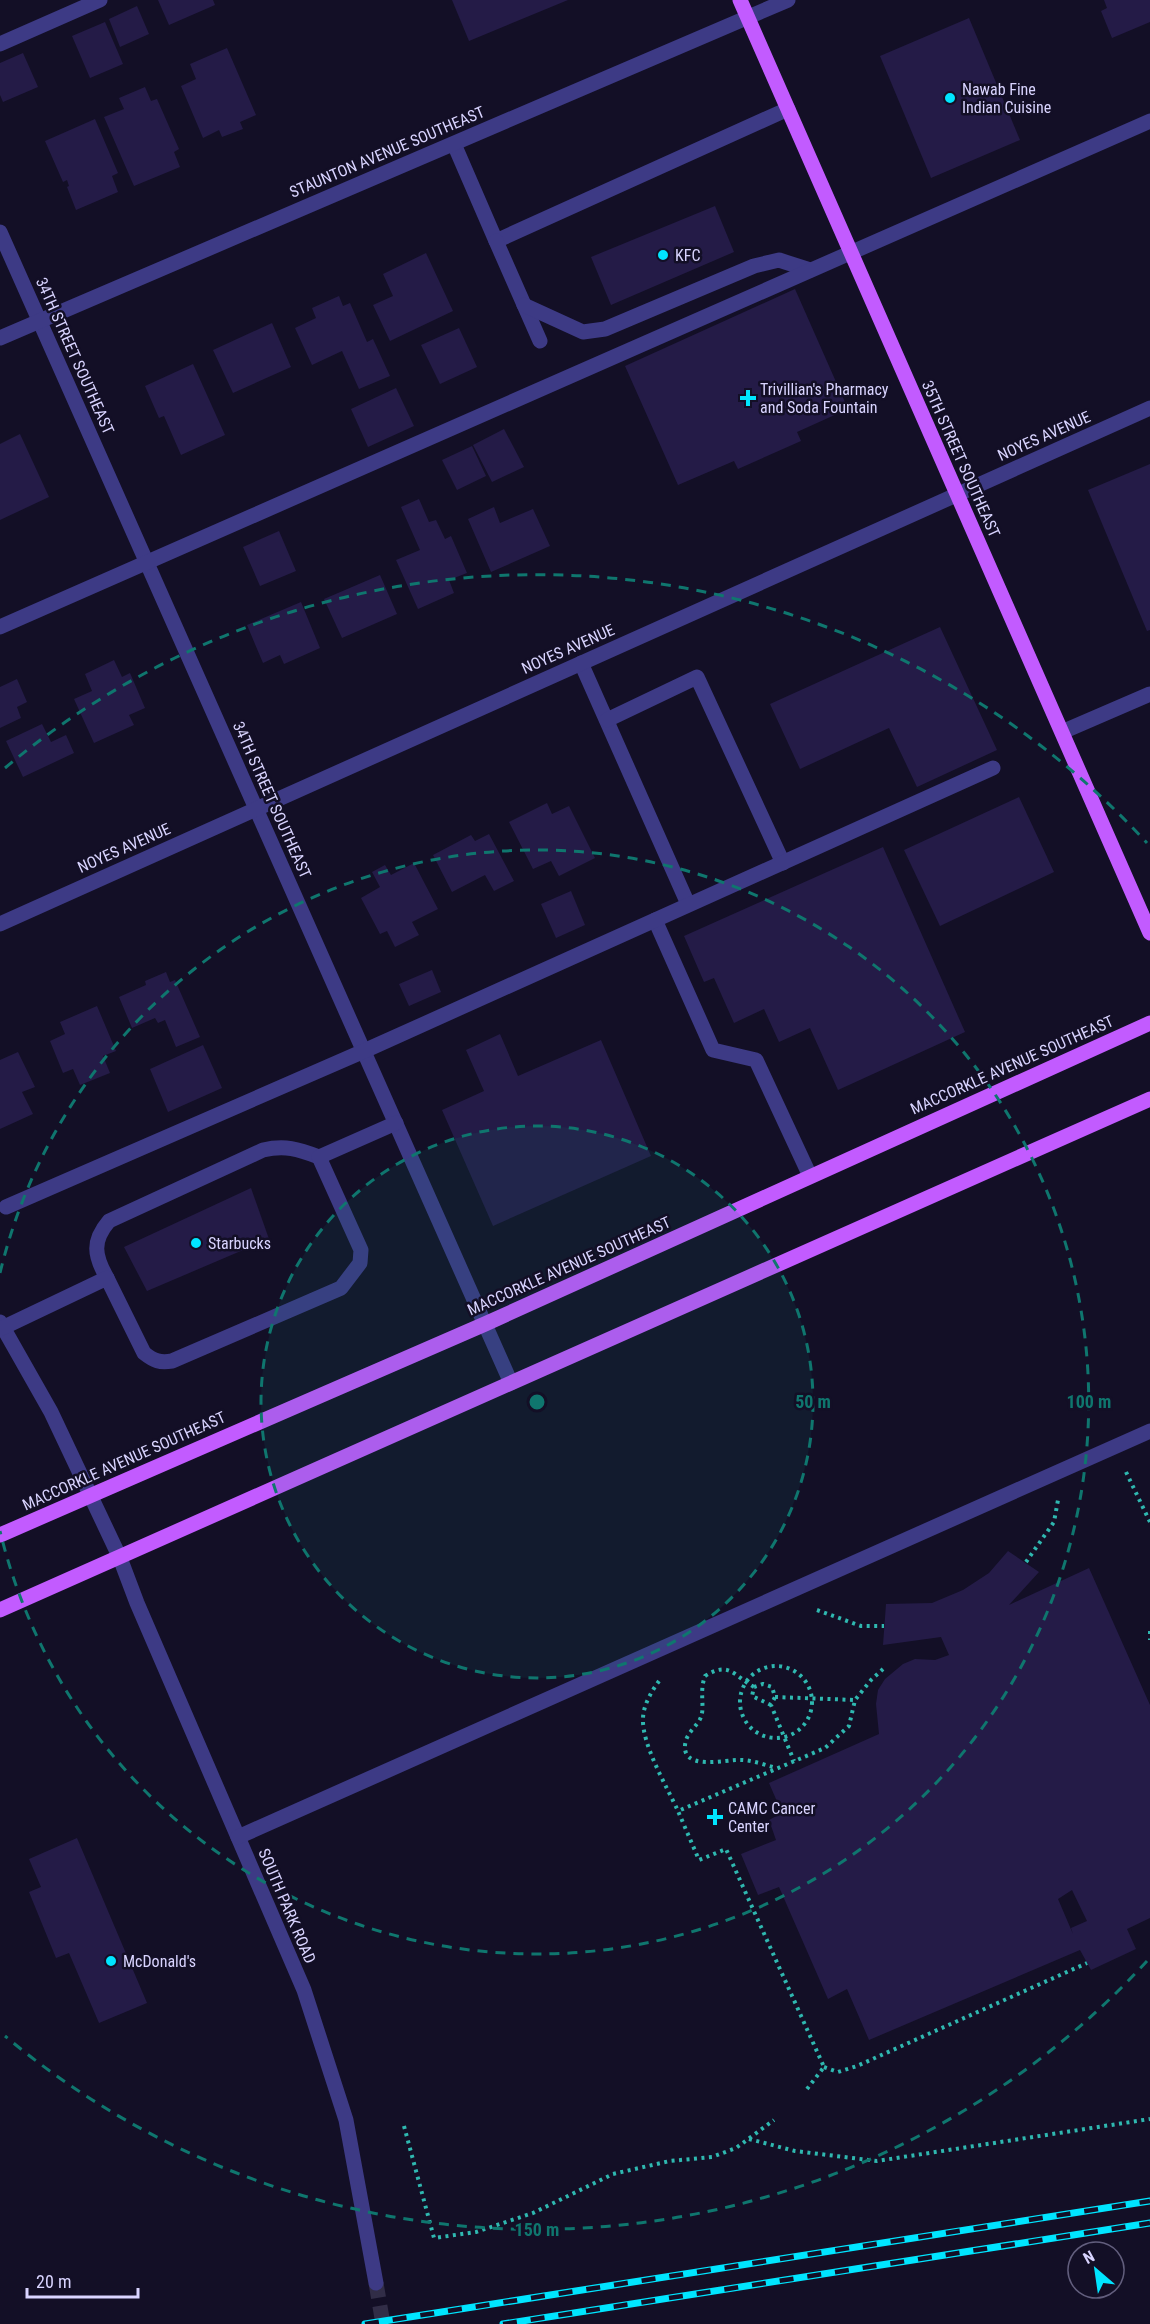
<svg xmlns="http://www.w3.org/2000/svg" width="1150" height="2324" font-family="'Roboto Condensed',sans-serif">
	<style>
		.building { fill: #241b47; fill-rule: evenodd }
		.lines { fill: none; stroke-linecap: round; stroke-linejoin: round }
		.minor-tunnel { stroke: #312d47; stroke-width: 15; stroke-dasharray: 15 8; stroke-linecap: butt }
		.path { stroke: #2fb8b0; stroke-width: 4; stroke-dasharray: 3 4.5; stroke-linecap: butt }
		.minor { stroke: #3d3a85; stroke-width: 15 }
		.major { stroke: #c25bff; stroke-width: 15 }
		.rail-casing { stroke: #00e5ff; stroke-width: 7 }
		.rail { stroke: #130f26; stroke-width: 4.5; stroke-dasharray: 14; stroke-linecap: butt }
		.ring { fill: none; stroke: #0f766e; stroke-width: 3; stroke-dasharray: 10 8 }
		.poi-dot { fill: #00e5ff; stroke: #130f26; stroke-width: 2 }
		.labels { text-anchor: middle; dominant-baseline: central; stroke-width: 5; stroke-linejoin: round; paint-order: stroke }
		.poi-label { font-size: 16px; fill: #d9d4ff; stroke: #130f26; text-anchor: start }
		.street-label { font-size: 16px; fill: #d9d4ff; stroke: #130f26 }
		.centre { fill: #0f766e; stroke: #130f26; stroke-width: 3 }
		.ring-label { font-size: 18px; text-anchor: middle; font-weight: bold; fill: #0f766e; stroke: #130f26; stroke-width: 5; stroke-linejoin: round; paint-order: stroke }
	</style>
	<rect width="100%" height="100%" fill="#130f26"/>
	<!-- building -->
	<g class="building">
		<polygon points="158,0 213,0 215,5 169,25"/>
		<polygon points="452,0 568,0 469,41"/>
		<polygon points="1104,0 1150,0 1150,22 1112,38 1101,11 1107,8"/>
		<polygon points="137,6 149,34 120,47 109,19"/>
		<polygon points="969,18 1020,140 931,178 880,56"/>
		<polygon points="105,22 123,64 90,78 72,36"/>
		<polygon points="227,48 256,115 240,122 243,129 222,137 219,130 203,138 181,86 196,79 190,64"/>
		<polygon points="23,53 38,87 3,102 0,95 0,63"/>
		<polygon points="145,87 151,101 157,99 179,149 174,152 180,167 134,186 104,117 124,109 119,98"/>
		<polygon points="95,119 118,173 112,176 118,192 76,210 67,187 69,186 67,180 63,182 45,141"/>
		<polygon points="715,206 734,252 611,305 591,257"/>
		<polygon points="426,253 453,311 390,341 373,305 393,296 383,274"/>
		<polygon points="795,289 848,409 797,432 801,441 738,469 734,461 678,485 625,366"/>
		<polygon points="339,296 343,306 350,303 367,342 373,339 390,376 359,389 342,351 312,365 295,328 316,318 312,308"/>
		<polygon points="272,323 291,367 233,393 213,350"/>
		<polygon points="459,328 477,367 440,384 421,345"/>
		<polygon points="193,364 225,435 181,455 164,416 159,418 145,386"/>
		<polygon points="396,388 414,426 368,447 351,409"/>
		<polygon points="504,429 524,467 492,482 473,445"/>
		<polygon points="20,434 49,497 0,520 0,444"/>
		<polygon points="472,446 486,476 457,490 442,460"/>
		<polygon points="1150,464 1150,630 1147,631 1088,490"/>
		<polygon points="419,499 429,522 436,520 445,539 451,536 467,573 449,580 454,593 418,609 396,560 420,550 401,507"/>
		<polygon points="494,507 500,523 533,509 550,546 491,572 468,519"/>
		<polygon points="279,531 296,571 260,586 243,547"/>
		<polygon points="380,575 397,614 342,638 324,599"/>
		<polygon points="301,602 320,648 284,664 280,655 263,663 247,625"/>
		<polygon points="940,627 997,750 917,787 889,728 800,769 770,704"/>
		<polygon points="114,660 122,677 130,673 145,708 129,715 134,725 94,743 74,699 92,691 85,674"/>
		<polygon points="17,679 27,702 17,707 21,718 0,728 0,687"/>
		<polygon points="42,724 51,742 66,735 74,753 23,777 6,741"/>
		<polygon points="1019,797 1054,872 940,926 904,850"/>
		<polygon points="547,803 552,814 569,806 595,858 559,876 551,861 533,869 509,822"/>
		<polygon points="489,834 514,881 494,891 485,875 452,892 433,855 471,835 475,841"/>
		<polygon points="883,847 965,1032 838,1090 810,1028 779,1042 764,1009 734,1023 714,978 704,982 684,936"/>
		<polygon points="414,863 438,909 412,922 419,935 395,947 387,931 380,934 361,898 380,887 372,872 385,865 391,875"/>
		<polygon points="571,891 585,925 556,938 541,904"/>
		<polygon points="432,970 441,992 409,1006 399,984"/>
		<polygon points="166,972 170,982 175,980 200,1037 176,1047 165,1020 158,1023 155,1018 132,1028 119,997 146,985 145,981"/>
		<polygon points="97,1006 116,1051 103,1056 110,1073 80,1085 73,1069 63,1073 50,1041 65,1034 60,1022"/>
		<polygon points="500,1034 518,1076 601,1040 651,1156 493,1226 442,1110 484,1091 466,1050"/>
		<polygon points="203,1045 222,1088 168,1112 150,1069"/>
		<polygon points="18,1052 35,1087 22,1092 33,1114 0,1129 0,1060"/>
		<polygon points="251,1188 269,1239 147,1291 124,1247"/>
		<path d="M1008,1551L1039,1572L1009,1605L1089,1568L1150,1705V1918L1127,1929L1136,1949L1091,1970L1080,1950L869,2040L847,1989L828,1999L779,1887L758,1895L741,1854L776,1840L769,1820L782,1813L769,1783L879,1734L876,1704L878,1690L885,1679L903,1664L915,1659L935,1660L949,1655L941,1637L883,1645L886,1604L932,1603L963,1590L989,1573ZM1072,1890L1087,1921L1071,1928L1073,1934L1058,1899Z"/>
		<polygon points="77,1838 147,2003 99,2023 69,1953 56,1958 29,1892 41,1887 29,1859"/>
	</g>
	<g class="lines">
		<!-- minor-tunnel -->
		<polyline class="minor-tunnel" points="376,2283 383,2324"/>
		<!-- path -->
		<g class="path">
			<polyline points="1126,1472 1150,1522"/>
			<polyline points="1026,1562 1054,1522 1058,1500"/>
			<polyline points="817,1610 861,1626 884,1626"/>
			<polyline points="1150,1631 1150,1640"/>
			<circle cx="776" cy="1702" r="36"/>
			<path d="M659,1681C651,1692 643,1706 643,1719C642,1745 667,1787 678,1811"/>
			<path d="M754,1687C733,1675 729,1661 705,1676C699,1692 705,1706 701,1717C698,1725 689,1731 686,1740C677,1773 727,1759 740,1760C752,1760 765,1765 776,1768"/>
			<polyline points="775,1697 855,1700"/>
			<polyline points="771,1705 752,1696 754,1687 763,1684 772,1687 775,1697 771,1705 794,1761"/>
			<polyline points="824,2067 838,2072 857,2066 1087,1963"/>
			<polyline points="807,2089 824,2067 726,1849 699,1860 678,1811 825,1748 849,1726 855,1700 871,1680 883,1669"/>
			<polyline points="404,2126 434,2238 476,2232 533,2213 613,2174 670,2161 712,2157 736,2148 774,2120"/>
			<polyline points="749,2139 795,2151 877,2161 1150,2119"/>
		</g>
		<!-- minor -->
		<g class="minor">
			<polyline points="0,44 100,0"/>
			<polyline points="454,144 496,241 788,109"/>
			<polyline points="0,232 511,1383"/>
			<polyline points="496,241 540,341"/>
			<polyline points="524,305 583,332 605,329 754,266 779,260 810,270"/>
			<polyline points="0,338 788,0"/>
			<polyline points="0,627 1150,121"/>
			<polyline points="581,663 688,904"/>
			<polyline points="607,720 697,677 783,863"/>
			<polyline points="1062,732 1150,694"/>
			<polyline points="655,920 713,1050 756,1060 810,1176"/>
			<polyline points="0,924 1150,408"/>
			<polyline points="6,1207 364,1051 993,768"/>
			<path d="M107,1278C94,1255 92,1241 109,1221L263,1150C285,1145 298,1149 319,1157"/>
			<polyline points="0,1322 51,1412 120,1558 137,1603 304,1990 346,2120 376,2283"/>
			<path d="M0,1329L107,1278L144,1353C154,1361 160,1363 172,1361L341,1288L360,1263L361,1250L319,1157L396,1123"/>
			<polyline points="238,1837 1150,1431"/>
		</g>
		<!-- major -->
		<g class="major">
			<polyline points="740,0 1150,933"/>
			<polyline points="0,1535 485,1324 1150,1023"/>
			<polyline points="0,1610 1150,1099"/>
		</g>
		<!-- rail casing -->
		<g class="rail-casing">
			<g id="rail">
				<polyline points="365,2324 1150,2201"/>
				<polyline points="503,2324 1150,2223"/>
			</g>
		</g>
		<!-- rail -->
		<use href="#rail" class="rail"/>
	</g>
	<!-- distance rings -->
	<circle cx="537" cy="1402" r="276" fill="#0f766e" fill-opacity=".12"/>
	<g class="ring">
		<circle cx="537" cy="1402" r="276"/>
		<path d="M0 1273A552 552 0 1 1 0 1531"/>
		<path d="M1147 1961A828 828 0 0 1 5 2036M5 768A828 828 0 0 1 1147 843"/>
	</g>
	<!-- markers -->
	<g class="poi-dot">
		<circle cx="950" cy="98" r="6"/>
		<circle cx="663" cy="255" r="6"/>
		<path d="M745 389h6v6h6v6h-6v6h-6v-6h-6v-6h6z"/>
		<circle cx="196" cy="1243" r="6"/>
		<path d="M712 1808h6v6h6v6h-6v6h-6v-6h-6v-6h6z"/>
		<circle cx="111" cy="1961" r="6"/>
	</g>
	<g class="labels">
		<!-- poi labels -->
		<g class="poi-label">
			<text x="962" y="89">Nawab Fine<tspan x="962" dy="18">Indian Cuisine</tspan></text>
			<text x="675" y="255">KFC</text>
			<text x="760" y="389">Trivillian's Pharmacy<tspan x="760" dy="18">and Soda Fountain</tspan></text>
			<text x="208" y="1243">Starbucks</text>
			<text x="728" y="1808">CAMC Cancer<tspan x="728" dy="18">Center</tspan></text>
			<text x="123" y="1961">McDonald's</text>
		</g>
		<!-- street labels -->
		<g class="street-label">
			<text transform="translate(387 152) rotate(-23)">STAUNTON AVENUE SOUTHEAST</text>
			<text transform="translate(75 356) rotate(66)">34TH STREET SOUTHEAST</text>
			<text transform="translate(1044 436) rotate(-24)">NOYES AVENUE</text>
			<text transform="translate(961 459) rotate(66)">35TH STREET SOUTHEAST</text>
			<text transform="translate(568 649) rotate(-24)">NOYES AVENUE</text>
			<text transform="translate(272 800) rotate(66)">34TH STREET SOUTHEAST</text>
			<text transform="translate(124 848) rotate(-24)">NOYES AVENUE</text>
			<text transform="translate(1012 1065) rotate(-24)">MACCORKLE AVENUE SOUTHEAST</text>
			<text transform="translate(569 1266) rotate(-24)">MACCORKLE AVENUE SOUTHEAST</text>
			<text transform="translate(124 1461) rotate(-24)">MACCORKLE AVENUE SOUTHEAST</text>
			<text transform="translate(287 1906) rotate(67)">SOUTH PARK ROAD</text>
		</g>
	</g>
	<circle cx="537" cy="1402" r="9" class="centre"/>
	<g class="ring-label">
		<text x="813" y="1408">50 m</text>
		<text x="1089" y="1408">100 m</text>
		<text x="537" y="2236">150 m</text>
	</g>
	<!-- north arrow -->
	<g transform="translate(1096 2270) rotate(331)"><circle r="28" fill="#130f26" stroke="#625e7d" stroke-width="1.5"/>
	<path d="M0-4.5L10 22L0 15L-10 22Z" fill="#00e5ff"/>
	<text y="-9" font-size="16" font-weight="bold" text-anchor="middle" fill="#d9d4ff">N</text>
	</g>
	<!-- scale -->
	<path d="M27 2288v9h111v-9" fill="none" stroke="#d9d4ff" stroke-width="3"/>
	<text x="36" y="2288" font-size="18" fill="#d9d4ff" stroke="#130f26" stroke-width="4.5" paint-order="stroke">20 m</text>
</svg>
